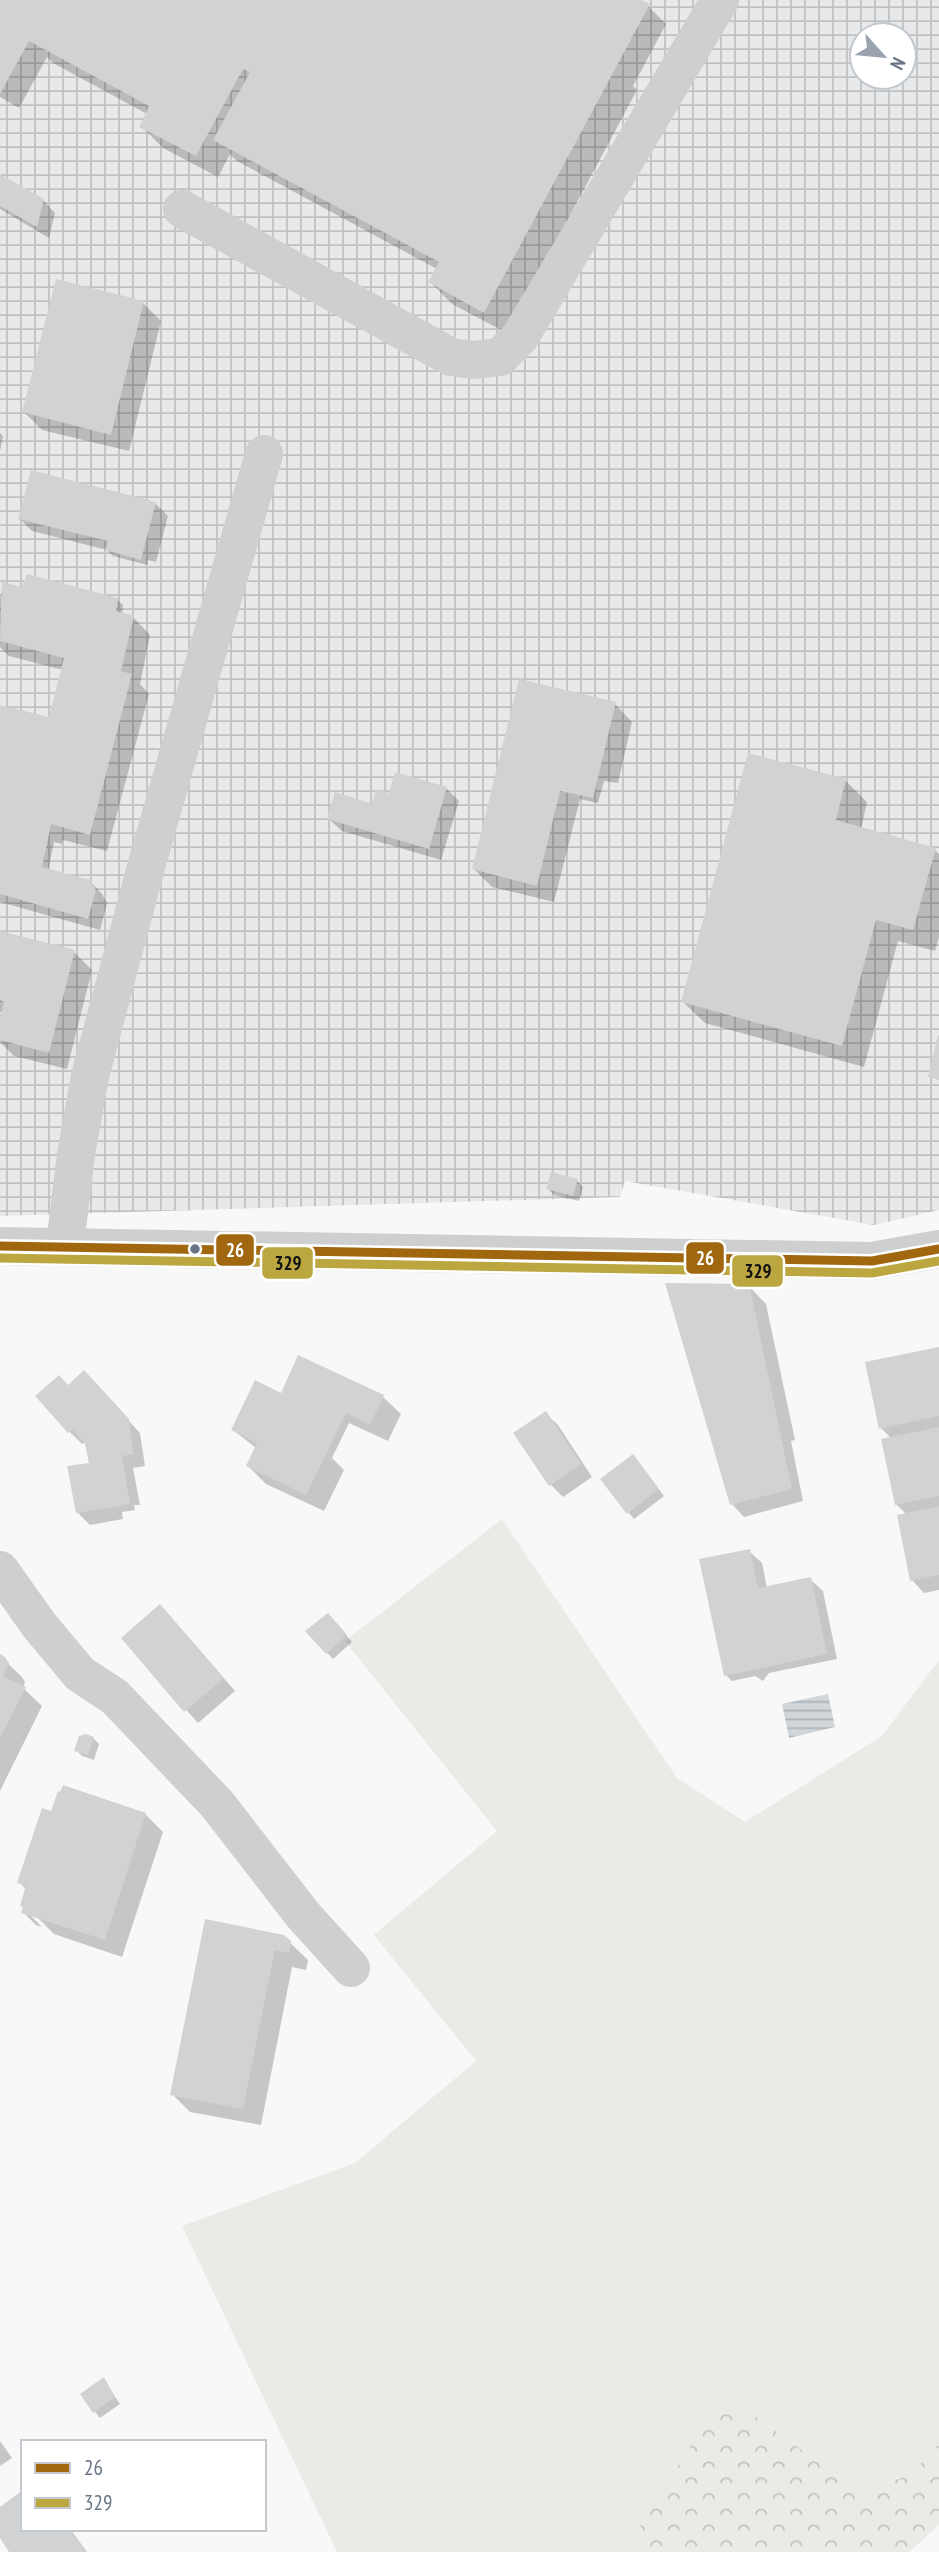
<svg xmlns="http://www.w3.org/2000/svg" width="939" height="2552" font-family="'PT Sans Narrow',sans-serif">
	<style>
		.industrial { fill: url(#industrial-grid); fill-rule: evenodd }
		.green { fill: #e8ebe6 }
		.forest { fill: url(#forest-crowns) }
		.water { fill: url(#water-rules) }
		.shadow { fill: #0003 }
		.building { fill: #d0d2d3 }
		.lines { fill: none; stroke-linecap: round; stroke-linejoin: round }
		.minor { stroke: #cecfd1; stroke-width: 38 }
		.bus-1-casing { stroke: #fff; stroke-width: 14 }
		.bus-2-casing { stroke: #fff; stroke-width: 14 }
		.bus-1 { stroke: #a0670f; stroke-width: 9 }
		.bus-2 { stroke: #bca640; stroke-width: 9 }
		.bus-dot { fill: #697587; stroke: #fff; stroke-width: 2.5 }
		.line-badge { stroke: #fff; stroke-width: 2.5 }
		.badge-label { font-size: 19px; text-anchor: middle; font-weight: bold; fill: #fff }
		.pale-badge-label { font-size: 19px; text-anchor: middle; font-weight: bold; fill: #111 }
	</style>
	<defs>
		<pattern id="industrial-grid" width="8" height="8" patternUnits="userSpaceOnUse" patternTransform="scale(1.75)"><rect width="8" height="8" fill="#e8e9ea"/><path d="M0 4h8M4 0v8" fill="none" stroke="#c0c1c3"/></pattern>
		<pattern id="forest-crowns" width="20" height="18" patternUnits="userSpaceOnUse" patternTransform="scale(1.75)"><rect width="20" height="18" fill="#e8ebe6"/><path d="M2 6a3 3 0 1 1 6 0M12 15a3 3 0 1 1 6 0" fill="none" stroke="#c0c3c0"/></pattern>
		<pattern id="water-rules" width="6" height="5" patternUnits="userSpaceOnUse" patternTransform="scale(1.75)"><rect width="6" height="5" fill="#d0d6da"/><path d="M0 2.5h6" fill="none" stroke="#adb2b6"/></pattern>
	</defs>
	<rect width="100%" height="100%" fill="#f8f8f8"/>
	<!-- industrial -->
	<path class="industrial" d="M0,0H939V1210L874,1225L625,1181L620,1197L0,1216ZM862,35H904V77H862Z"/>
	<!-- green -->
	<polygon class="green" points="502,1519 677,1778 745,1822 882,1736 939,1660 939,2443 913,2473 862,2494 754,2415 712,2413 624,2552 337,2552 182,2226 355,2163 476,2061 374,1935 497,1831 345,1641"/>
	<!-- forest -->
	<polygon class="forest" points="711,2413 754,2415 862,2494 913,2473 939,2443 939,2525 909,2552 624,2552"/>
	<!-- water -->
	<polygon class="water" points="828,1694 835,1727 789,1738 782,1704"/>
	<!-- shadow -->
	<g class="shadow">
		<polygon points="0,0 638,0 648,6 666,24 633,86 637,90 507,333 452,304 430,282 437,269 237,161 230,154 218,177 163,148 141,126 147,114 53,63 47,57 19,108 0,97"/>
		<polygon points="0,176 43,200 55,213 49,238 0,209"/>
		<polygon points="143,303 161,321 129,451 42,430 24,412"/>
		<polygon points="0,433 3,436 0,451"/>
		<polygon points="155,503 168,516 156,562 148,560 147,565 113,556 107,550 32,531 20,519"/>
		<polygon points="3,584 28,591 117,599 123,605 122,614 133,617 150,635 140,684 149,694 107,851 63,840 62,844 54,842 48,871 90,881 102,894 107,903 100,930 0,902 0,706 51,719 63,670 9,656 0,647 0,599"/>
		<polygon points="615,704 632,722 618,783 604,781 598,803 580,799 554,902 492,887 474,869"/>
		<polygon points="845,780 867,802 861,829 935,850 939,854 939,937 935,951 898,941 864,1067 705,1023 683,1002"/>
		<polygon points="446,788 459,801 441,860 342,831 329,819 374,806 390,795"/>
		<polygon points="0,933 74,952 92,970 67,1069 14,1056 0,1042 3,1013 0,1012"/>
		<polygon points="577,1181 583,1187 579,1201 554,1195 548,1189"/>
		<polygon points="749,1286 766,1304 795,1440 791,1441 803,1501 744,1517 732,1504"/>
		<polygon points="939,1349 939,1590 924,1593 912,1580 907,1515 896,1504 892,1439 881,1428"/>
		<polygon points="96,1385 140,1433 145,1466 133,1468 140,1505 134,1505 135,1510 122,1512 123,1519 90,1525 77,1512 91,1464 86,1442 82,1444 69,1431 69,1387"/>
		<polygon points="282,1395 383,1397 401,1414 388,1441 349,1423 332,1458 344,1470 324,1511 266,1484 248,1466 256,1448 233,1430"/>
		<polygon points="545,1413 558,1425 592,1477 563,1497 551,1485"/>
		<polygon points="638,1462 664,1496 634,1519 629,1513"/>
		<polygon points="749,1551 762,1563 767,1588 810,1579 823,1591 837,1659 769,1673 763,1681 755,1676 732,1681 726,1675"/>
		<polygon points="172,1619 235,1691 198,1723 123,1639"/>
		<polygon points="334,1621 352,1642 333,1659 307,1631"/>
		<polygon points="0,1656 22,1677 25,1682 23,1688 42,1706 0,1791"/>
		<polygon points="93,1738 99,1744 94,1760 82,1756 76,1750"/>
		<polygon points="52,1813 145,1814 163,1832 122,1957 54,1934 35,1915 30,1915 42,1927 36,1925 23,1912 27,1890 19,1882"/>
		<polygon points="283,1936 308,1960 306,1970 292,1967 261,2125 190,2112 172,2094"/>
		<polygon points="103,2379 120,2404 100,2418 95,2412"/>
		<polygon points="0,2441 12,2458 0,2466"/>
		<polygon points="0,2510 23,2529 70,2529 87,2552 11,2552 0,2535"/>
	</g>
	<!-- building -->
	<g class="building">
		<polygon points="0,0 641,0 650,4 484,313 428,282 439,262 213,140 250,72 243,69 196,156 139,127 149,106 29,41 0,94"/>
		<polygon points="0,174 44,199 37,227 0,206"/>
		<polygon points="56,279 144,301 111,435 22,412"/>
		<polygon points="31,470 156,502 141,560 105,550 108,541 18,519"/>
		<polygon points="27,574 118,598 116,611 134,616 121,671 132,674 90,835 51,824 42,867 90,880 96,890 88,919 0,894 0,705 49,717 64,658 0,641 2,582 22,587"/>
		<polygon points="519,679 616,702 593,798 560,791 537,886 472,869"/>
		<polygon points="748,753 846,779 836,820 936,848 913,930 876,920 842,1046 681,1002"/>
		<polygon points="395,772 447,787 429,849 327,819 335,792 372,804 376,789 389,793"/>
		<polygon points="0,931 75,950 49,1053 0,1040 0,1017 4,1002 0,1000"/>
		<polygon points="938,1035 939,1035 939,1080 928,1077"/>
		<polygon points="551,1172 578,1179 573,1196 546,1189"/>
		<polygon points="665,1283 749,1284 792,1489 730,1505"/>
		<polygon points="939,1347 939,1416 879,1429 865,1362"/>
		<polygon points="298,1355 384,1395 370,1425 346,1413 306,1495 246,1466 257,1443 231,1430 255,1380 281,1393"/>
		<polygon points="84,1370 129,1419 133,1454 122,1456 130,1504 76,1513 67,1466 89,1463 85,1444 73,1430 68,1433 35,1396 59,1375 68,1385"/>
		<polygon points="546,1411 581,1464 549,1486 513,1433"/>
		<polygon points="939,1427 939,1496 895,1505 881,1439"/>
		<polygon points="633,1454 659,1489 627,1514 600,1479"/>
		<polygon points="939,1506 939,1575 910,1581 897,1515"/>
		<polygon points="750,1549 758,1588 811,1577 827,1654 724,1676 699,1559"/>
		<polygon points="160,1604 224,1678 184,1712 121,1638"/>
		<polygon points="328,1613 347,1635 326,1654 305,1631"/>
		<polygon points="0,1654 5,1657 9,1663 3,1676 26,1687 0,1738"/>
		<polygon points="86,1734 94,1737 88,1755 74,1751 79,1736"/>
		<polygon points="63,1785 146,1813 105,1940 21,1913 23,1907 20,1906 26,1885 17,1883 42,1808 51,1811 58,1791 60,1792"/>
		<polygon points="205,1919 284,1935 291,1941 289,1953 275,1950 243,2109 170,2095"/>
		<polygon points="104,2377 115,2397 93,2413 80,2394"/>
		<polygon points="23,2490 23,2529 69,2529 86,2552 9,2552 0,2538 0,2507"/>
	</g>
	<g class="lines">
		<!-- minor -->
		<g class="minor">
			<polyline points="182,209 451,357 473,360 500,357 520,337 720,0"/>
			<polyline points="65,1245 76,1154 90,1076 149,856 264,454"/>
			<polyline points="0,1246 872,1261 939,1249"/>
			<polyline points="0,1570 39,1625 80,1674 115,1697 217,1804 303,1915 351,1968"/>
		</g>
		<!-- bus-1 casing -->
		<g class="bus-1-casing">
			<polyline id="bus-1" points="0,1246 872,1261 939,1249"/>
		</g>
		<!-- bus-2 casing -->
		<g class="bus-2-casing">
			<polyline id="bus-2" points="0,1258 872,1273 939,1261"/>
		</g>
		<!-- bus-1 -->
		<use href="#bus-1" class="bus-1"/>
		<!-- bus-2 -->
		<use href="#bus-2" class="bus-2"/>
	</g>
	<!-- markers -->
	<circle class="bus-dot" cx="195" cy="1249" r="6"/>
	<g class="line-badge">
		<rect x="215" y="1233" width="40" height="34" rx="7" fill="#a0670f"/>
		<rect x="685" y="1241" width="40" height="34" rx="7" fill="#a0670f"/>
		<rect x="261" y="1246" width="53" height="34" rx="7" fill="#bca640"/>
		<rect x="731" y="1254" width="53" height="34" rx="7" fill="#bca640"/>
	</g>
	<g class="badge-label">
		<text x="235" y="1257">26</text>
		<text x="705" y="1265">26</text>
	</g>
	<g class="pale-badge-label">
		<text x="288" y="1270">329</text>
		<text x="758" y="1278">329</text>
	</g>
	<!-- legend -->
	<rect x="21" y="2440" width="245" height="91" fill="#ffffff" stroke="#c3c8cf" stroke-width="2"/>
	<rect x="35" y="2463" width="35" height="10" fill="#a0670f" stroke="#c3c8cf" stroke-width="2"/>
	<text x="84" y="2475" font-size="21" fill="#697587">26</text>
	<rect x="35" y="2498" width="35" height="10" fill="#bca640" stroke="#c3c8cf" stroke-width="2"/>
	<text x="84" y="2510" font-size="21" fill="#697587">329</text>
	<!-- north arrow -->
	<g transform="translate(883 56) rotate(117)"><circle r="33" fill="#ffffff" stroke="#c3c8cf" stroke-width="2"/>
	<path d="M0-5L12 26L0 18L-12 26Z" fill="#9ba3af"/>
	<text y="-10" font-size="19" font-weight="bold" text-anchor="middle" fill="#697587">N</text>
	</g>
</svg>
